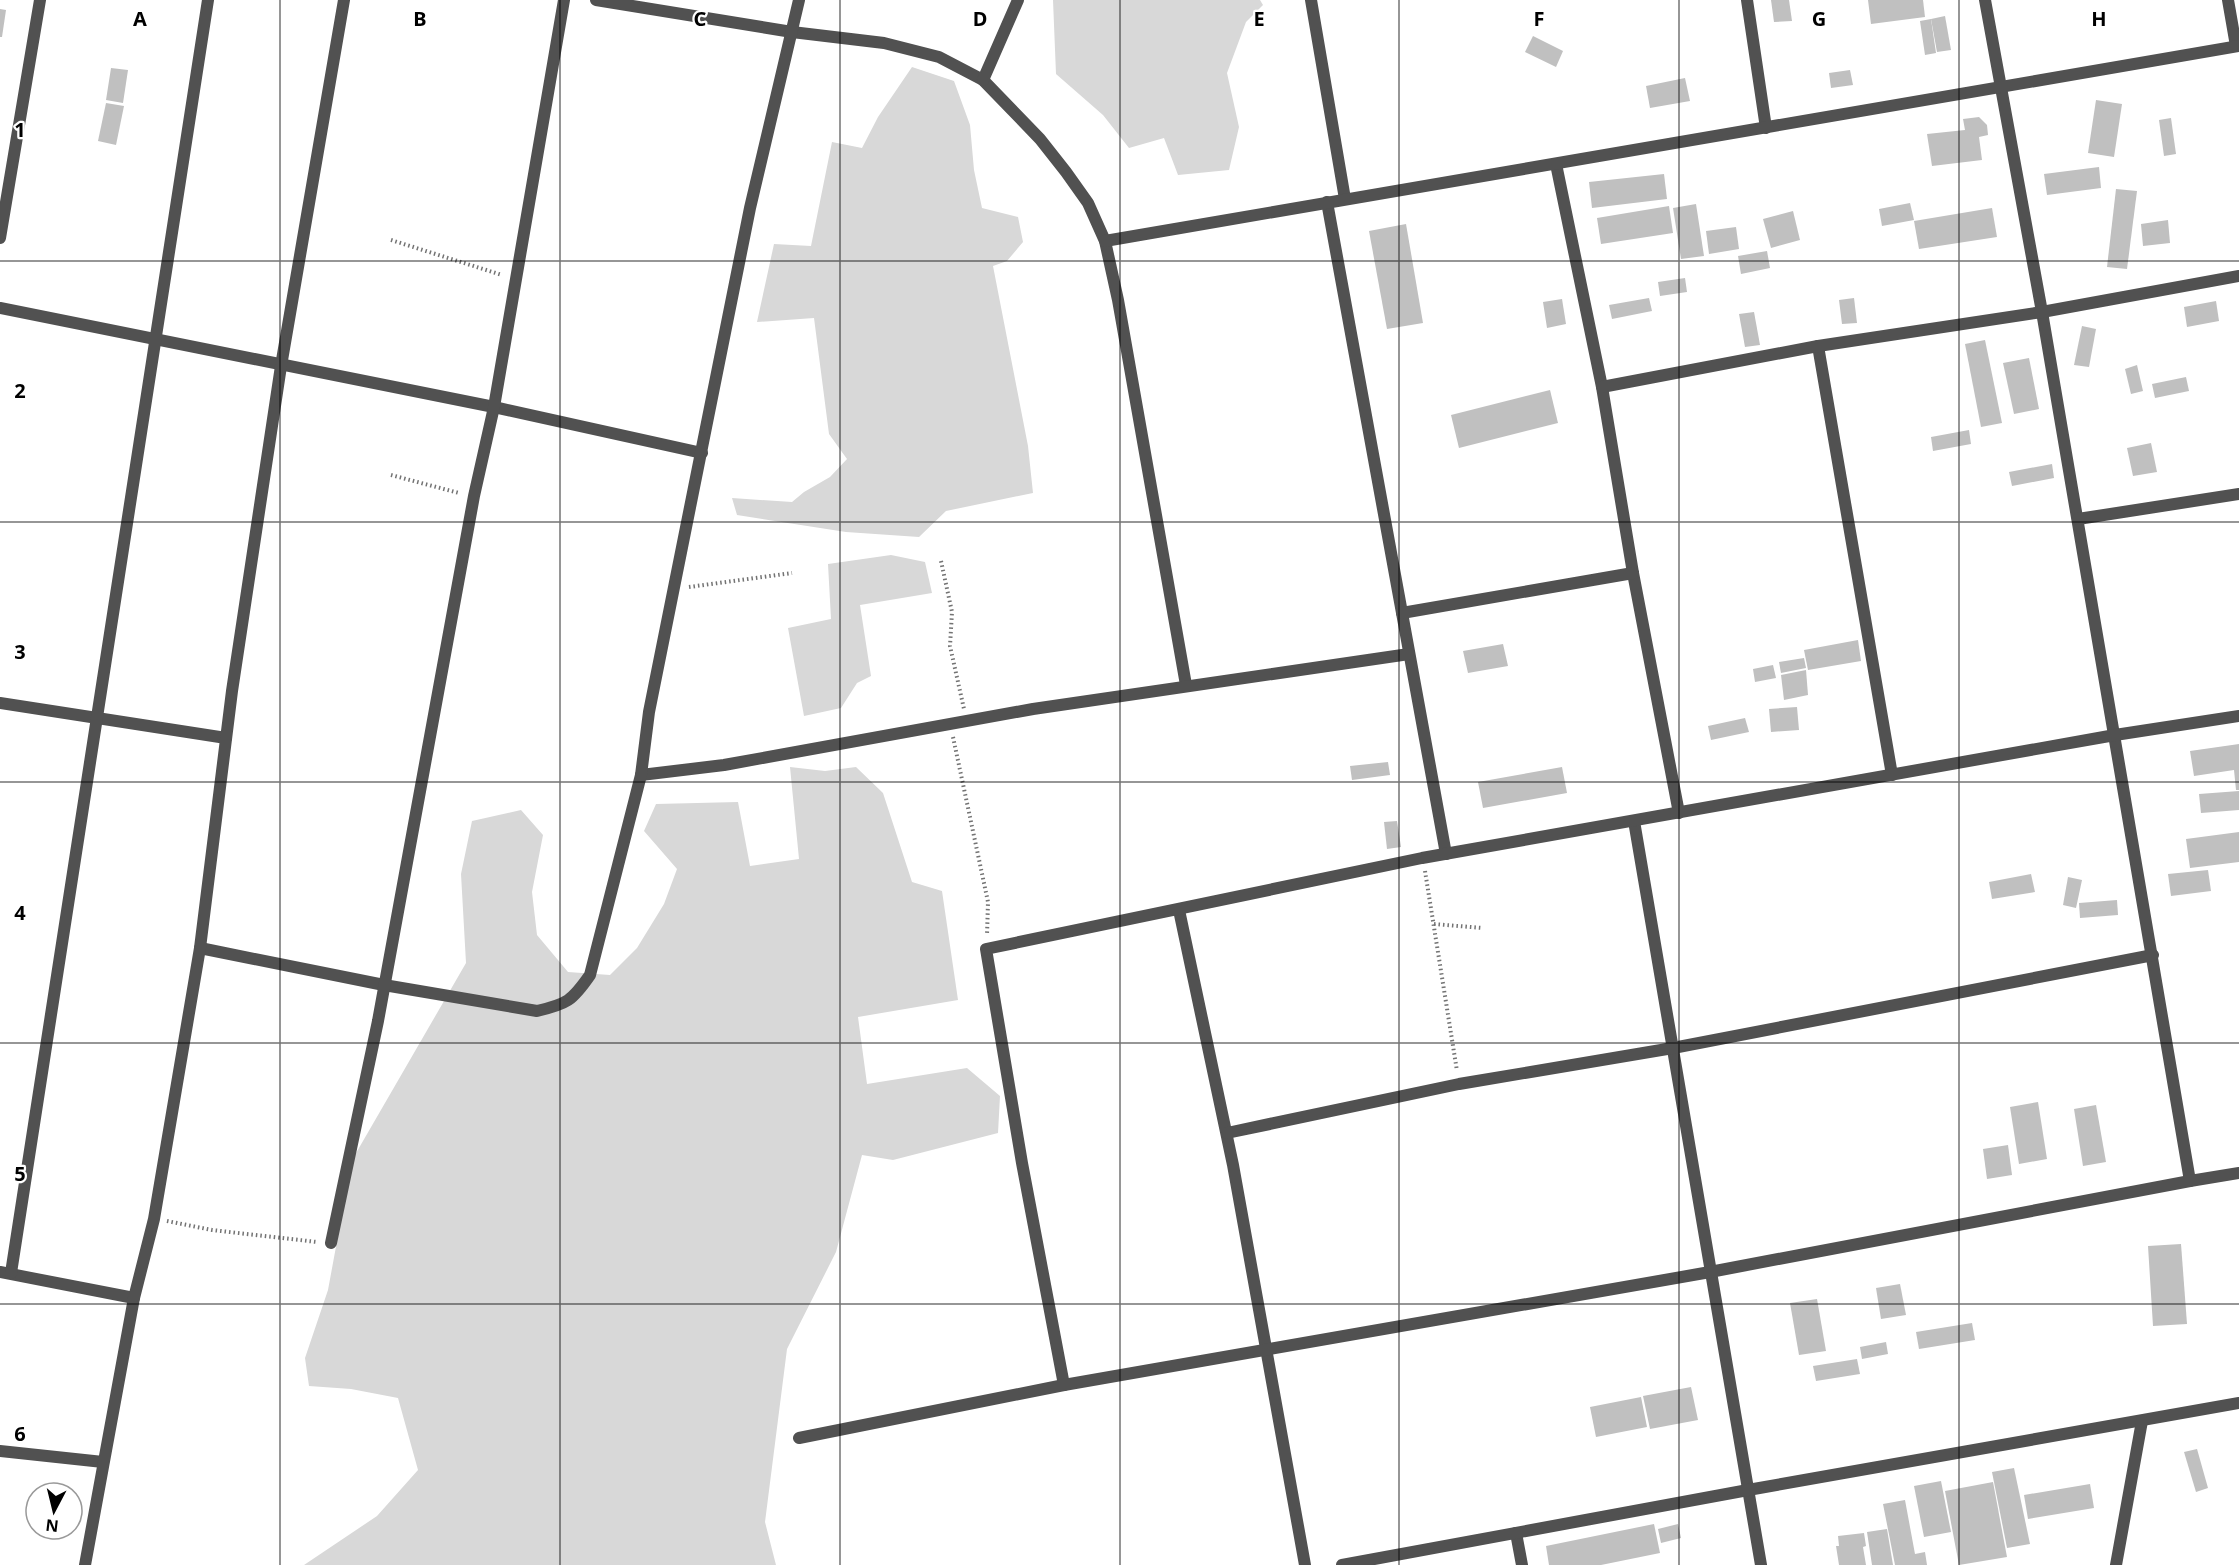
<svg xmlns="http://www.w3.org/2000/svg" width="2239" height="1565" font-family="'Noto Sans',sans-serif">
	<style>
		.green { fill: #d8d8d8 }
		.building { fill: #c0c0c0 }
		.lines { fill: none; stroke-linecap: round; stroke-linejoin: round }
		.path { stroke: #737373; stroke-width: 4; stroke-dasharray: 1.5 3; stroke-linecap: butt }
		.street { stroke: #515151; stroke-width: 12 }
		.grid { fill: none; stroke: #000; stroke-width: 1.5; stroke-opacity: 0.55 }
		.grid-label { font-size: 20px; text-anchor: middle; font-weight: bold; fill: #000; stroke: #fff; stroke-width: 4.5; stroke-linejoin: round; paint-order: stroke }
	</style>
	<rect width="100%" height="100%" fill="#fff"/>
	<!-- green -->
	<g class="green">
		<polygon points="1053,0 1260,0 1263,5 1246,22 1227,73 1239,127 1229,170 1178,175 1164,138 1129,148 1103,115 1056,74"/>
		<polygon points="912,67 954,81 970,125 974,170 982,208 1018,217 1023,242 1007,261 993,266 1028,446 1033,493 946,511 919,537 846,532 737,515 732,498 792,502 804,492 830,477 847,459 829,434 814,318 757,322 774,244 811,246 832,142 862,148 878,117"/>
		<polygon points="891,555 925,562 932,593 860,605 871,676 857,683 841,708 804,716 788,628 831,619 828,564"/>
		<polygon points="790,767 825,771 856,767 883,793 912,882 942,891 958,1000 858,1017 867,1084 967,1068 1000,1096 998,1133 893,1160 862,1155 836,1252 787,1349 765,1522 776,1565 304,1565 377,1516 418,1470 398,1398 351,1389 309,1386 305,1358 328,1290 352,1160 466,963 461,874 472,821 521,810 543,835 532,892 537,935 568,972 610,975 637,948 664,904 677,869 644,831 656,804 738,802 750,866 799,859"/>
	</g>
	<!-- building -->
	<g class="building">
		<polygon points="1771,0 1789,0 1792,21 1774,22"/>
		<polygon points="1868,0 1923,0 1925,17 1871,24"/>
		<polygon points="0,9 6,10 2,37 0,37"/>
		<polygon points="1945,16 1951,50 1937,52 1931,19"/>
		<polygon points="1931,19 1936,53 1925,55 1920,21"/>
		<polygon points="1533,36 1563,51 1556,67 1525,52"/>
		<polygon points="111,68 128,70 123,103 106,100"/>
		<polygon points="1850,70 1853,85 1831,88 1829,73"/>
		<polygon points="1685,78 1690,101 1650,108 1646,86"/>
		<polygon points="2096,100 2122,104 2114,157 2088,153"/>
		<polygon points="106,103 124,106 116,145 98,141"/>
		<polygon points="1979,117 1987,125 1988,135 1979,137 1982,160 1932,166 1927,134 1965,130 1963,119"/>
		<polygon points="2171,118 2176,154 2164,156 2159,120"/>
		<polygon points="2099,167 2101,188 2047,195 2044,174"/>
		<polygon points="1664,174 1667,199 1592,208 1589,182"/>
		<polygon points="2116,189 2137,191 2127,269 2107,267"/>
		<polygon points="1910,203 1914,220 1882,226 1879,209"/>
		<polygon points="1696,204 1704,256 1681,259 1673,208"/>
		<polygon points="1669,206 1673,233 1601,244 1597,218"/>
		<polygon points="1992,208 1997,237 1919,249 1914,221"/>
		<polygon points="1793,211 1800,240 1771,248 1763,219"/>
		<polygon points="2168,220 2170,243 2143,246 2141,224"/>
		<polygon points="1406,224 1423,323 1387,329 1369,231"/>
		<polygon points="1736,227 1739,249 1709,254 1706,231"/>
		<polygon points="1767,251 1770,268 1741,274 1738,256"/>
		<polygon points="1685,278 1687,292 1660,296 1658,282"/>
		<polygon points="1649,298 1652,311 1612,319 1609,305"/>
		<polygon points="1854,298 1857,323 1842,324 1839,300"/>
		<polygon points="1562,299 1566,324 1547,328 1543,302"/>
		<polygon points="2216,301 2219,321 2187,327 2184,307"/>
		<polygon points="1754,312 1760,345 1745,347 1739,314"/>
		<polygon points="2082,326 2096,329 2089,367 2074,365"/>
		<polygon points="1985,340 2002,423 1981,427 1965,344"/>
		<polygon points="2029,358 2039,409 2014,414 2003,363"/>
		<polygon points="2137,365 2143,391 2131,394 2125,369"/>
		<polygon points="2186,377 2189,391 2155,398 2152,384"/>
		<polygon points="1550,390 1558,423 1459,448 1451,415"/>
		<polygon points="1969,430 1971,444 1933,451 1931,437"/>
		<polygon points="2151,443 2157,472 2133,476 2127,448"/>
		<polygon points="2052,464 2054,478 2012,486 2009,472"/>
		<polygon points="1858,640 1861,661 1808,670 1804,650"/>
		<polygon points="1503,644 1508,666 1468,673 1463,651"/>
		<polygon points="1804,658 1806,668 1781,673 1779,662"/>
		<polygon points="1773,665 1776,678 1755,682 1753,669"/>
		<polygon points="1806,670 1808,695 1784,700 1781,675"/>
		<polygon points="1797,707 1799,730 1771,732 1769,709"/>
		<polygon points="1745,718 1749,732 1711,740 1708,726"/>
		<polygon points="2239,744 2239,790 2236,790 2234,770 2194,776 2190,751"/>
		<polygon points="1388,762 1390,775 1352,780 1350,766"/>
		<polygon points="1562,767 1567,793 1483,808 1478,782"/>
		<polygon points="2239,791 2239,810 2201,813 2199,794"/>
		<polygon points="1397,821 1401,847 1387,849 1384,822"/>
		<polygon points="2239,832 2239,862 2190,868 2186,839"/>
		<polygon points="2208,870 2211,891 2171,896 2168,874"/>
		<polygon points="2031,874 2035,892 1992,899 1989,882"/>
		<polygon points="2068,877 2082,880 2076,908 2063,905"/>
		<polygon points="2117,900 2118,915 2080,918 2079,903"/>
		<polygon points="2038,1102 2047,1159 2019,1164 2010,1107"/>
		<polygon points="2096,1105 2106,1162 2083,1166 2074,1109"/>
		<polygon points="2008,1145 2012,1175 1987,1179 1983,1149"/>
		<polygon points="2181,1244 2187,1324 2153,1326 2148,1246"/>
		<polygon points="1900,1284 1906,1315 1881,1319 1876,1288"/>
		<polygon points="1817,1299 1826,1351 1799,1355 1790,1303"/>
		<polygon points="1972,1323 1975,1340 1919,1349 1916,1332"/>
		<polygon points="1886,1342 1888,1354 1862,1359 1860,1347"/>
		<polygon points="1857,1359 1860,1374 1816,1381 1813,1366"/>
		<polygon points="1691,1387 1698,1420 1650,1429 1643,1396"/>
		<polygon points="1641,1397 1647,1427 1596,1437 1590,1407"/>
		<polygon points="2197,1449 2208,1488 2196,1492 2184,1452"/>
		<polygon points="2014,1468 2030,1544 2007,1548 1992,1472"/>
		<polygon points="1941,1481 1951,1532 1924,1537 1914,1486"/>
		<polygon points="1993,1482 2007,1557 1959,1565 1945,1491"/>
		<polygon points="2090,1484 2094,1508 2028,1519 2024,1495"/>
		<polygon points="1905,1500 1915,1554 1925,1552 1927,1565 1895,1565 1883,1504"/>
		<polygon points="1654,1524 1660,1553 1601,1565 1549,1565 1546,1546"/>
		<polygon points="1678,1524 1681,1538 1661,1543 1658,1529"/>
		<polygon points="1887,1529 1893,1565 1872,1565 1867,1532"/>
		<polygon points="1864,1533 1866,1546 1863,1547 1866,1565 1839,1565 1836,1546 1839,1546 1838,1536"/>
	</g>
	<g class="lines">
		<!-- path -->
		<g class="path">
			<polyline points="391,240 502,275"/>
			<polyline points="391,475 459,493"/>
			<polyline points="941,561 952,612 950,646 964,709"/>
			<polyline points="689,587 792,573"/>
			<polyline points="953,737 988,902 987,935"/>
			<polyline points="1425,871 1457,1071"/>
			<polyline points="1434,924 1482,928"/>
			<polyline points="167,1221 212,1230 317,1242"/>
		</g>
		<!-- street -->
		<g class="street">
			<polyline points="596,0 792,32 884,43 939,57 983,80 1040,139 1066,172 1088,203 1105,241 1118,300 1186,685"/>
			<polyline points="1311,0 1345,199"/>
			<polyline points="1747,0 1766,128"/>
			<polyline points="1985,0 2042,312 2190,1181"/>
			<polyline points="2228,0 2236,46"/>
			<polyline points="983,80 1018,0"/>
			<polyline points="1556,164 1602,387 1633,573 1679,813"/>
			<polyline points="1327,202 1446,854"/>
			<polyline points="0,238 40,0"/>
			<polyline points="1105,241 2239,46"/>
			<polyline points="0,308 494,407 702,453"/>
			<polyline points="1818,346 1892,775"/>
			<polyline points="1602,387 1818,346 2042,312 2239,276"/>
			<polyline points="2078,519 2239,494"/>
			<polyline points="1402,613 1633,573"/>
			<polyline points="0,703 226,738"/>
			<polyline points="641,775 724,765 1033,709 1409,654"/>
			<polyline points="1634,821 1761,1565"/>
			<polyline points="1179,910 1233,1165 1305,1565"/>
			<path d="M200,948L384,985L537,1011C567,1004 572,1001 590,975L641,775L649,712L750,208L799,0"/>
			<polyline points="1227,1133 1459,1084 1673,1048 2153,955"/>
			<polyline points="331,1243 378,1021 474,496 494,407 564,0"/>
			<polyline points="0,1272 134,1298"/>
			<polyline points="11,1273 208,0"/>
			<polyline points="1064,1385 1022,1163 986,949 1422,858 2115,735 2239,716"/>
			<polyline points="799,1438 1064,1385 1710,1272 2190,1181 2239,1173"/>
			<polyline points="0,1451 103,1462"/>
			<polyline points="1516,1533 1522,1565"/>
			<polyline points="85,1565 134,1298 154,1219 200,948 232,691 281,366 344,0"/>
			<polyline points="1342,1565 1748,1490 2239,1403"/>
			<polyline points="2116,1565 2142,1421"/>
		</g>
	</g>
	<!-- grid -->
	<path class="grid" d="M280,0V1565M560,0V1565M840,0V1565M1120,0V1565M1399,0V1565M1679,0V1565M1959,0V1565M0,261H2239M0,522H2239M0,782H2239M0,1043H2239M0,1304H2239"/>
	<g class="grid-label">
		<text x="140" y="26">A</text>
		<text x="420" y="26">B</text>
		<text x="700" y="26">C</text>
		<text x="980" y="26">D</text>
		<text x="1259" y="26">E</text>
		<text x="1539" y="26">F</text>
		<text x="1819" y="26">G</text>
		<text x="2099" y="26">H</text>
		<text x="20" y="137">1</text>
		<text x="20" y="398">2</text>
		<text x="20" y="659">3</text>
		<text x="20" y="920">4</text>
		<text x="20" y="1181">5</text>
		<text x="20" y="1441">6</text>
	</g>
	<!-- north arrow -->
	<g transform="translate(54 1511) rotate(187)"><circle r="28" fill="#ffffff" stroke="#999999" stroke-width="1.5"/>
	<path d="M0-4.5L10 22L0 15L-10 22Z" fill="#000000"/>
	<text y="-9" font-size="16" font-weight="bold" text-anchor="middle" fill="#000000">N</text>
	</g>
</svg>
